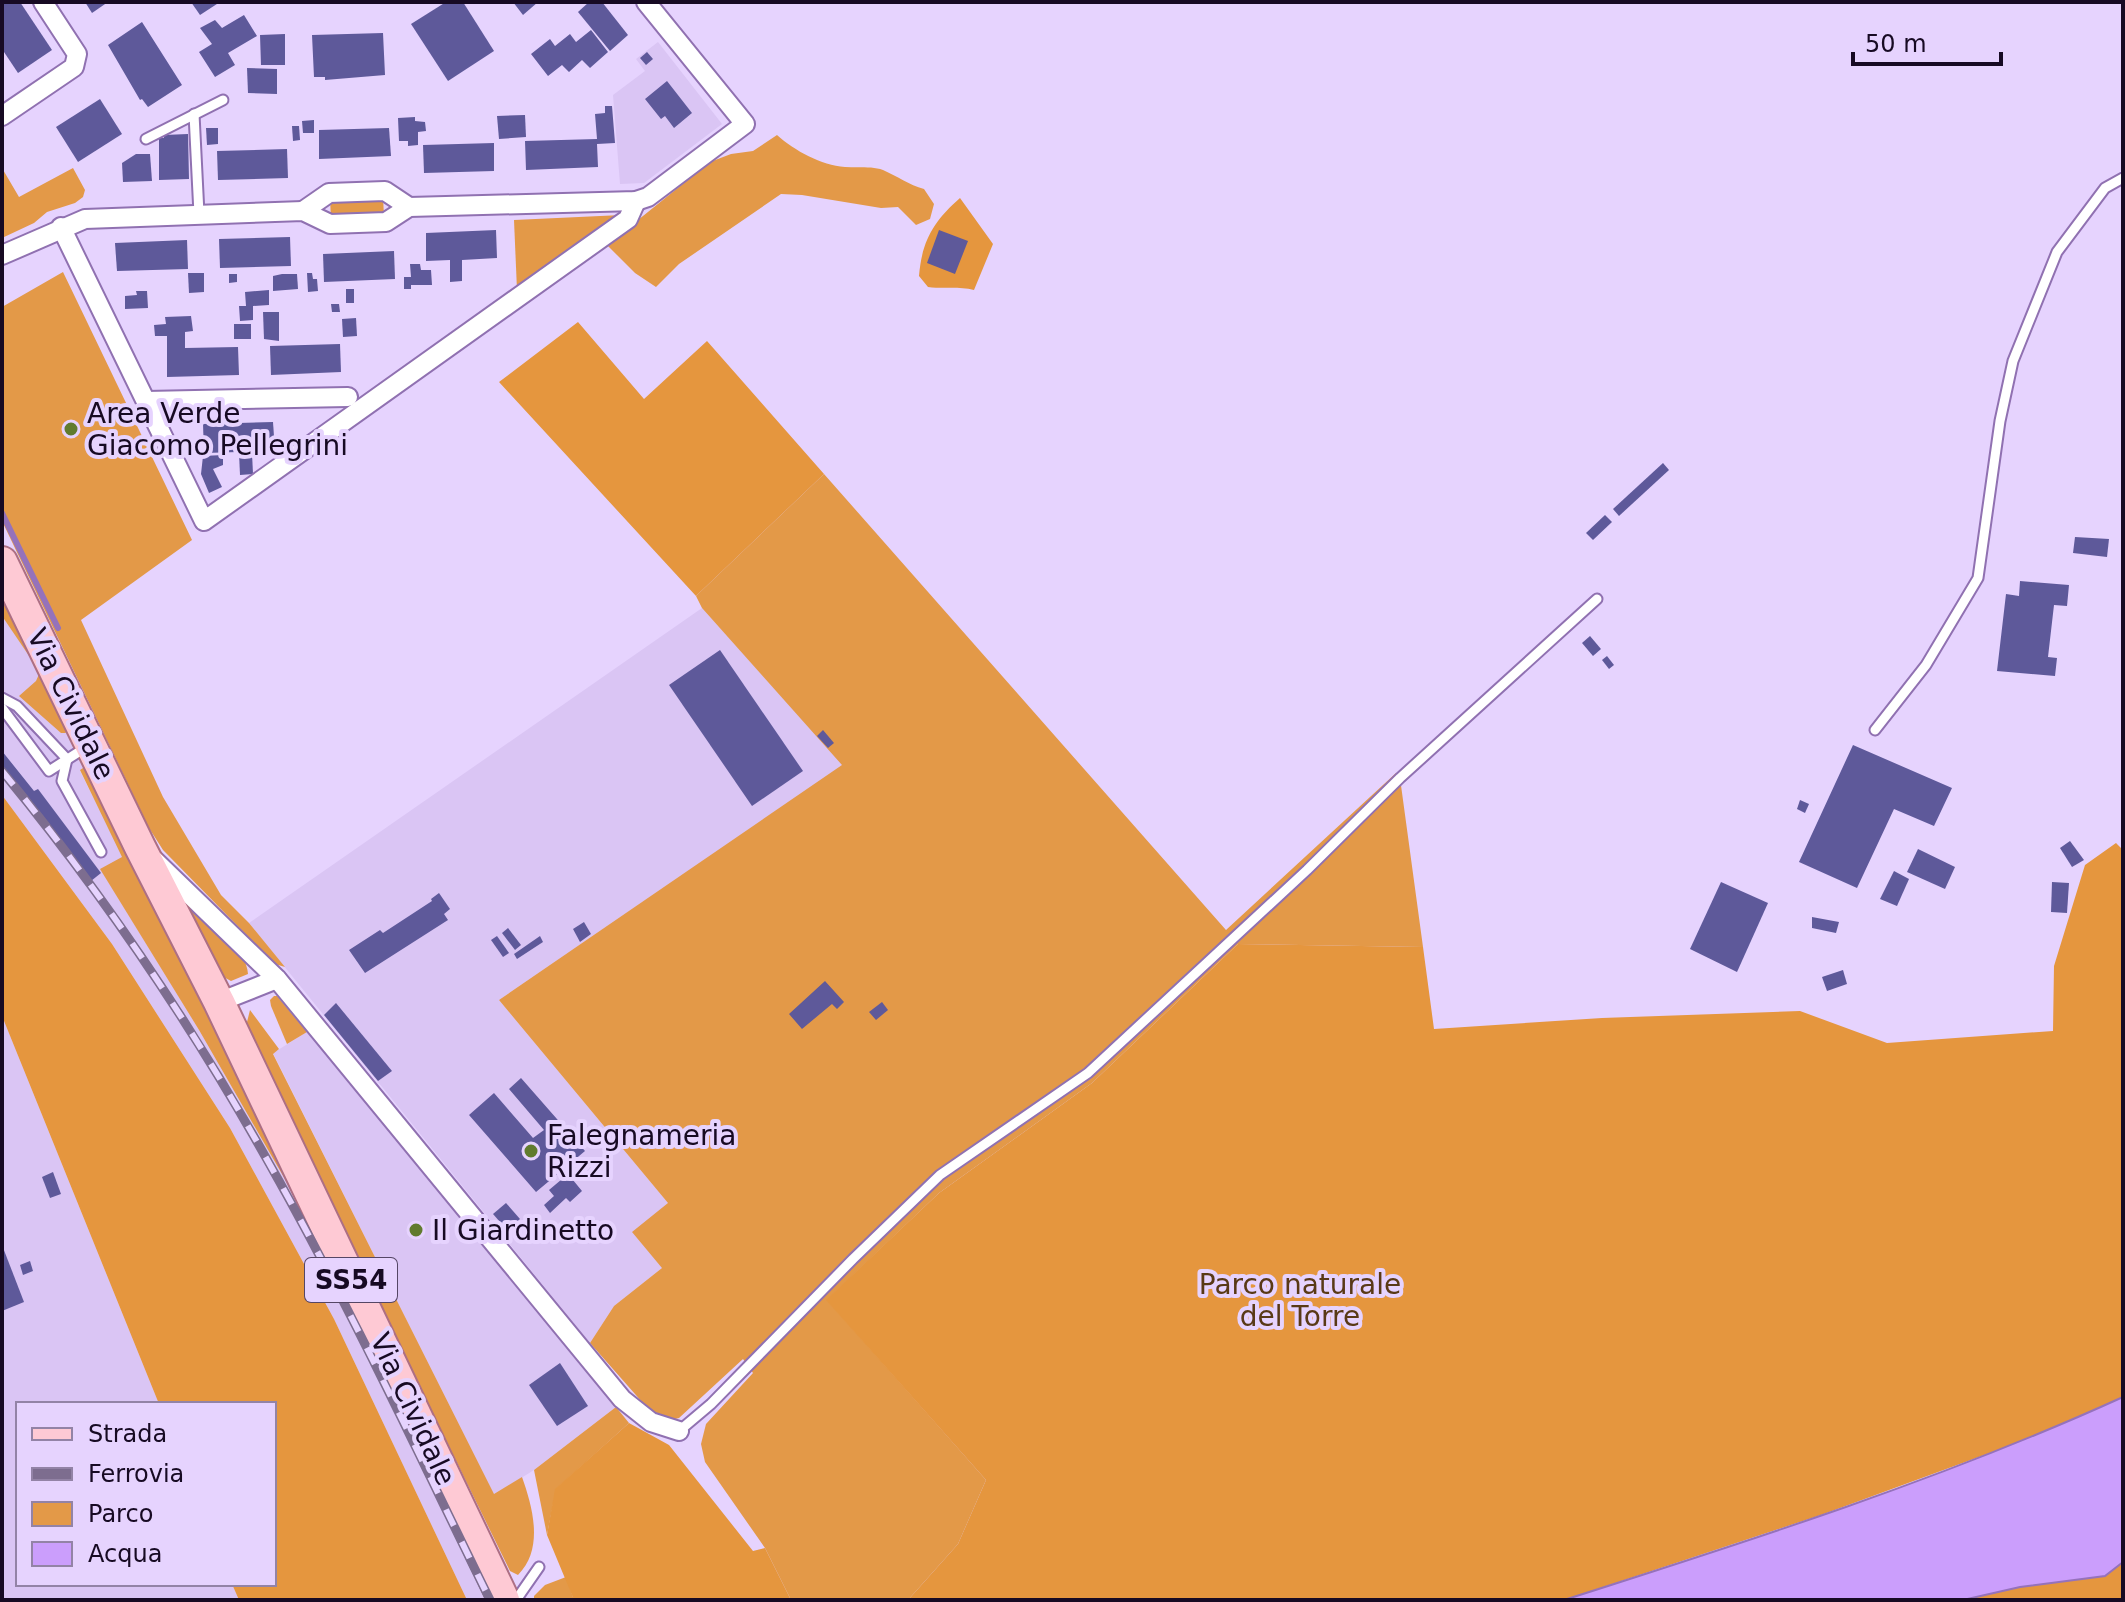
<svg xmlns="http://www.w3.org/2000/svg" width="2125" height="1602" font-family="'DejaVu Sans',sans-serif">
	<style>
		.built { fill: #dac5f4 }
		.green { fill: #e39948 }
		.forest { fill: #e5963e }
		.water { fill: #cb9efc; stroke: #9572bb; stroke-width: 2 }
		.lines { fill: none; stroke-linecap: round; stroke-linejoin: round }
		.stream { stroke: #9572bb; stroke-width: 6 }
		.building { fill: #5e599a }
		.lane-casing { stroke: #9071b1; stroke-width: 13 }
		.street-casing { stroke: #9071b1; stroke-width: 22 }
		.primary-casing { stroke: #ad6f84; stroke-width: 34 }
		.lane { stroke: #fff; stroke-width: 9 }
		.street { stroke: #fff; stroke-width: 18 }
		.primary { stroke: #fec9d4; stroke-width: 30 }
		.rail-casing { stroke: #7d6d8f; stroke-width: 9 }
		.rail { stroke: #e6d3fe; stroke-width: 6; stroke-dasharray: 18; stroke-linecap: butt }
		.poi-dot { fill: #617b2e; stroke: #e6d3fe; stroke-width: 3 }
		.labels { text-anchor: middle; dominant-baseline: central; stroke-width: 8; stroke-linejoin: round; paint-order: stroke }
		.shield { fill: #e6d3fe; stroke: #554665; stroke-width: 2 }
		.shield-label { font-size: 26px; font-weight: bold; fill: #170a23 }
		.poi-label { font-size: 28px; fill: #170a23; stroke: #e6d3fe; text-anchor: start }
		.street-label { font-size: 28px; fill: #170a23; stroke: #e6d3fe }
		.park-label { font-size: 28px; fill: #593916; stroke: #e6d3fe }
	</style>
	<rect width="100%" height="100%" fill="#e6d3fe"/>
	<!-- built -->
	<g class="built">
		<polygon points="658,42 722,124 644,183 620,184 613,95 645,71 636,59"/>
		<polygon points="702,608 843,765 499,1000 668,1203 662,1268 614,1306 590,1343 249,923"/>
		<polygon points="2,616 27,652 33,649 89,764 80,771 123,857 101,870 199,1030 301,1207 495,1600 467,1600 334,1319 230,1128 112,944 2,795"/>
		<polygon points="2,1016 159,1404 18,1404 18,1584 232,1584 239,1600 2,1600"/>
		<polygon points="307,1032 616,1407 534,1470 494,1495 273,1053"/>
	</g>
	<!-- green -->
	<g class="green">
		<path d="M777,135C795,151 821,165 845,167C857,168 872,166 883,170C897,176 909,185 924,189L934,204L930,219L916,225L898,207L881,208L802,195L781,194L679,264L656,287L635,273L607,245L710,162L731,154L753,151Z"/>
		<polygon points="2,168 19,197 73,168 85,190 83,197 75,203 47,212 34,223 2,238"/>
		<polygon points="383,197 384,216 331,218 330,199"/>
		<polygon points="622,215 517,290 514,220"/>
		<polygon points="63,272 192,540 81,620 163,797 221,895 249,923 285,967 275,964 163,850 149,828 2,521 2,307"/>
		<polygon points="824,474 1226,930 1396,773 1400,778 1423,947 1238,944 1092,1083 939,1193 827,1300 986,1480 958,1544 908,1600 791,1600 765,1548 705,1462 701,1444 706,1424 753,1373 743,1359 679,1418 671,1420 650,1411 590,1343 614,1306 662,1268 632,1232 668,1203 499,1000 842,765 702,608 696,596"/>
		<polygon points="2,587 69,731 65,733 61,733 19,696 36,681 40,672 2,616"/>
		<polygon points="89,764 301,1207 199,1030 100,869 122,857 80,770"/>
		<path d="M189,905C206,919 248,950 248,974L231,981L218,974L186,907Z"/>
		<polygon points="274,996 277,996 307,1032 287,1044 271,1006 270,1000"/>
		<path d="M250,1010L279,1049L273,1054L494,1494L522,1477C533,1508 544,1549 518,1575L510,1571L245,1030Z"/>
		<polygon points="616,1407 629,1423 556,1489 547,1535 534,1470"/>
		<polygon points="566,1577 574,1600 534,1600 534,1596 545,1585"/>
	</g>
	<!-- forest -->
	<g class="forest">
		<path d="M960,198L993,244L974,290C959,286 944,289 928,287L919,276C922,240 934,221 960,198Z"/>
		<polygon points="578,322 644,399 707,341 824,474 696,596 499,382"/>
		<polygon points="2,795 112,944 230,1128 334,1319 467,1600 239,1600 232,1584 274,1584 274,1404 159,1404 2,1016"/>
		<polygon points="2116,843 2123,850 2123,1397 2039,1435 1821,1515 1564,1600 908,1600 958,1544 986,1480 826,1300 939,1193 1092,1083 1238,944 1423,947 1434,1029 1602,1018 1800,1011 1887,1043 2053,1031 2054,966 2085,865"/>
		<polygon points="629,1423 669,1445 753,1551 765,1548 791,1600 574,1600 547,1535 555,1489"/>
		<polygon points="2123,1562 2123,1600 1963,1600 2020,1587 2104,1576"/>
	</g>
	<!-- water -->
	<path class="water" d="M2123,1397V1562L2105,1576L2020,1587L1963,1600H1564C1752,1540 1943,1479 2123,1397Z"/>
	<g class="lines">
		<!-- stream -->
		<polyline class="stream" points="2,513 58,628"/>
	</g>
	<!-- building -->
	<g class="building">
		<polygon points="2,2 20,2 52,50 18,73 2,49"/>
		<polygon points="85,2 108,2 92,13"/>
		<polygon points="191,2 220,2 200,15"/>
		<polygon points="446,2 463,2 494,51 448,81 411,24"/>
		<polygon points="513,2 538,2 523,15"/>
		<polygon points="589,2 602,2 628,35 610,51 578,12"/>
		<polygon points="244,15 257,36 228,53 235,65 215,77 199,52 212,44 200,28 215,20 222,28"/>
		<polygon points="142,22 182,85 148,107 142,99 140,100 108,45"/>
		<polygon points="591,30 608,52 590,68 582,60 569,72 562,65 548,76 531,54 550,39 555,46 570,34 576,42"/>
		<polygon points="383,33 385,75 325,80 325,77 314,77 312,35"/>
		<polygon points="285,34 285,65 261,65 260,35"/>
		<polygon points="647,52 653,59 646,65 640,58"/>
		<polygon points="247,68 277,69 277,94 248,93"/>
		<polygon points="667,81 692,113 674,128 665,116 661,119 645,99"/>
		<polygon points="100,99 122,134 78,162 56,127"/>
		<polygon points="605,106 612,106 615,143 597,144 598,167 526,170 525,141 597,139 595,114 605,113"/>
		<polygon points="525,115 526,137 499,139 497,116"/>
		<polygon points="415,117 415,121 425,122 426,131 418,132 418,145 408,146 408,141 399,141 398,118"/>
		<polygon points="314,120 314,133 303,133 302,121"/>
		<polygon points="292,126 299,126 300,140 293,141"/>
		<polygon points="206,128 218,128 218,144 207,145"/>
		<polygon points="389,128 391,156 319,159 319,130"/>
		<polygon points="188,134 189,179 159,180 159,138 164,138 164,135"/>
		<polygon points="494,143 494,171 424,173 423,145"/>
		<polygon points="287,149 288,178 218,180 217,151"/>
		<polygon points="136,154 150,154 152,181 123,182 122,163"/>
		<polygon points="496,230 497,258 462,260 462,281 450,282 450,260 426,261 426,233"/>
		<polygon points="939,230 968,241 955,274 927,263"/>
		<polygon points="290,237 291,266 220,268 219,239"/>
		<polygon points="187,240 188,269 117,271 115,243"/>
		<polygon points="394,251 395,279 324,282 323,254"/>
		<polygon points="410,264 420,264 421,270 431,270 432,285 411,285 411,289 404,289 404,277 411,277"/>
		<polygon points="188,273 204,273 204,292 189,293"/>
		<polygon points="307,273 312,273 313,279 317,279 318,291 308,292"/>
		<polygon points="229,274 237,274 237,282 229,283"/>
		<polygon points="282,274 297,274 298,289 273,291 273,276"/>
		<rect x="346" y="289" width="8" height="14"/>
		<polygon points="269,290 269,305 253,306 253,320 240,321 239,306 246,306 245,292"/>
		<polygon points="136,291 147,291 148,308 125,309 125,296 137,295"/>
		<polygon points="331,304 339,304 340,312 332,312"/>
		<polygon points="263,312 279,312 279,341 264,339"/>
		<polygon points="191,316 193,331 185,332 185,348 238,347 239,375 167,377 167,336 155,336 154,325 166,324 165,317"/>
		<polygon points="356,318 357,336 343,337 342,319"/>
		<rect x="234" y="324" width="17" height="15"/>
		<polygon points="340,344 341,372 271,375 270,346"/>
		<polygon points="273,422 275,451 204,453 203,424"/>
		<polygon points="239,453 252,453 253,474 240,475"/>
		<polygon points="223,455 223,465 213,469 222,487 209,493 201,474 203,456"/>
		<polygon points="1663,463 1669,470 1619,516 1613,509"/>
		<polygon points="1605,515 1612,522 1593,540 1586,533"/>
		<polygon points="2075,537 2109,539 2107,557 2073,553"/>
		<polygon points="2020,581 2069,585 2067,606 2054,605 2048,657 2057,658 2055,676 1997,671 2006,594 2019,596"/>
		<polygon points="1590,636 1601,649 1593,656 1582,643"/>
		<polygon points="720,650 803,771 752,806 669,685"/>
		<polygon points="1607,656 1614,665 1609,669 1602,660"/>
		<polygon points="823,730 834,743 828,748 817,736"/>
		<polygon points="1853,745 1952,788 1934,826 1894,809 1857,888 1799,862"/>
		<polygon points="2,751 34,791 38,789 101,873 91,881 2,767"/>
		<polygon points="1800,800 1809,804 1805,813 1797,809"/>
		<polygon points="2070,841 2084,860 2072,867 2060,848"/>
		<polygon points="1918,849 1955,867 1945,889 1907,872"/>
		<polygon points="1894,871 1909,879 1897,906 1880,899"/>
		<polygon points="1721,882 1768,903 1737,972 1690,949"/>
		<polygon points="2052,882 2069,883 2067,913 2051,912"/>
		<polygon points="439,893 450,909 444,914 448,920 365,973 349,950 380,930 383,933 432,901 431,899"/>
		<polygon points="1812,917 1839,922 1836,933 1812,928"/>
		<polygon points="584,922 591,934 580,942 573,929"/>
		<polygon points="508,928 521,945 515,950 502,933"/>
		<polygon points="497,936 509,953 503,957 491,940"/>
		<polygon points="540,936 543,942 517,959 514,954"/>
		<polygon points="1843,970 1847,984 1827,991 1822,977"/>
		<polygon points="825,981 844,1002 837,1009 832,1004 802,1029 789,1014"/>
		<polygon points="882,1002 888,1010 876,1020 869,1012"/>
		<polygon points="336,1003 392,1071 378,1081 324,1015"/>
		<polygon points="521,1078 585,1151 536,1192 469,1115 494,1093 533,1138 544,1130 509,1089"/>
		<polygon points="53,1172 61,1194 50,1198 42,1177"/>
		<polygon points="568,1174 582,1191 570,1202 566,1198 550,1213 544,1205 554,1196 549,1190"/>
		<polygon points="506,1203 520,1219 507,1230 493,1214"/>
		<polygon points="2,1245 24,1302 2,1311"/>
		<polygon points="30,1261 33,1271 23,1275 20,1265"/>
		<polygon points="560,1363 588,1406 557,1426 529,1385"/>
	</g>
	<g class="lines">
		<!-- lane casing -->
		<g class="lane-casing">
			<g id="lane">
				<polyline points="194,114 199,214"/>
				<polyline points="146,139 223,100"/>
				<polyline points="2,698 17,706 67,759"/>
				<polyline points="2,708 49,771 88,746"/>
				<polyline points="1875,730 1926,665 1978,578 2000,421 2013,361 2057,252 2105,188 2123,178"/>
				<polyline points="67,759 62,781 101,852"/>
				<polyline points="679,1431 711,1404 853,1259 940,1175 1088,1073 1307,870 1400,778 1597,599"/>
				<polyline points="516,1600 539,1567"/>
			</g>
		</g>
		<!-- street casing -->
		<g class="street-casing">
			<g id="street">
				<polyline points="2,116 74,67 77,54 43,2"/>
				<polyline points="303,211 329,193 385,191 409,207"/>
				<polyline points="61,227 204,521 628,219 636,201"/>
				<polyline points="2,255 85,219 303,211 330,224 386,222 409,207 636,201 648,197 745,124 646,2"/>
				<polyline points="146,401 348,397"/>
				<polyline points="154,860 277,979 622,1399 651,1422 679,1431"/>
				<polyline points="219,1002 277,979"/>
			</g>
		</g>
		<!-- primary casing -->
		<g class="primary-casing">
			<polyline id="primary" points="2,562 140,847 219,1002 504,1600"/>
		</g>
		<!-- lane -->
		<use href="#lane" class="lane"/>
		<!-- street -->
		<use href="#street" class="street"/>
		<!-- primary -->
		<use href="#primary" class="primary"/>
		<!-- rail casing -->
		<g class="rail-casing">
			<path id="rail" d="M2,771C101,891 189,1021 265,1156C347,1300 417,1451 490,1600"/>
		</g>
		<!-- rail -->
		<use href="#rail" class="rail"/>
	</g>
	<!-- markers -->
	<g class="poi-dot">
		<circle cx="71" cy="429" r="8"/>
		<circle cx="531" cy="1151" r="8"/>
		<circle cx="416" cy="1230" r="8"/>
	</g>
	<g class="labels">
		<!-- shield labels -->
		<rect class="shield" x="305" y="1258" width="92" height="44" rx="6"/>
		<g class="shield-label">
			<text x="351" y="1280">SS54</text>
		</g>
		<!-- poi labels -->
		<g class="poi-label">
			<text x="87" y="413">Area Verde<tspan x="87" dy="32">Giacomo Pellegrini</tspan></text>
			<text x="547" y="1135">Falegnameria<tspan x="547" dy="32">Rizzi</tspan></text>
			<text x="432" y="1230">Il Giardinetto</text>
		</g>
		<!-- street labels -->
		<g class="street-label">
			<text transform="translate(71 704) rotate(64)">Via Cividale</text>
			<text transform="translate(413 1409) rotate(65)">Via Cividale</text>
		</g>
		<!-- park labels -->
		<g class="park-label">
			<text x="1300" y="1284">Parco naturale<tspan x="1300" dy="32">del Torre</tspan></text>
		</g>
	</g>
	<!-- border -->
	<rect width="2125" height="1602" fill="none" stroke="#170a23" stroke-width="8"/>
	<!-- legend -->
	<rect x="16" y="1402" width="260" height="184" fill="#e6d3fe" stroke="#9383a6" stroke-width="2"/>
	<rect x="32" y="1428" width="40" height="12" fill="#fec9d4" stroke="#9383a6" stroke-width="2"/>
	<text x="88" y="1442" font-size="24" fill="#170a23">Strada</text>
	<rect x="32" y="1468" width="40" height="12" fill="#7d6d8f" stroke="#9383a6" stroke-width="2"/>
	<text x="88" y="1482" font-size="24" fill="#170a23">Ferrovia</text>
	<rect x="32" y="1502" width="40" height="24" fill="#e39948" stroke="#9383a6" stroke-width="2"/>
	<text x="88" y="1522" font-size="24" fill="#170a23">Parco</text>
	<rect x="32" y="1542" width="40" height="24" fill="#cb9efc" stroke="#9383a6" stroke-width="2"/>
	<text x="88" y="1562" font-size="24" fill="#170a23">Acqua</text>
	<!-- scale -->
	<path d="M1853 52v12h148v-12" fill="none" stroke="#170a23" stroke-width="4"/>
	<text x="1865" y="52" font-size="24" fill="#170a23" stroke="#e6d3fe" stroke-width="6" paint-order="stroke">50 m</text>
</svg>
